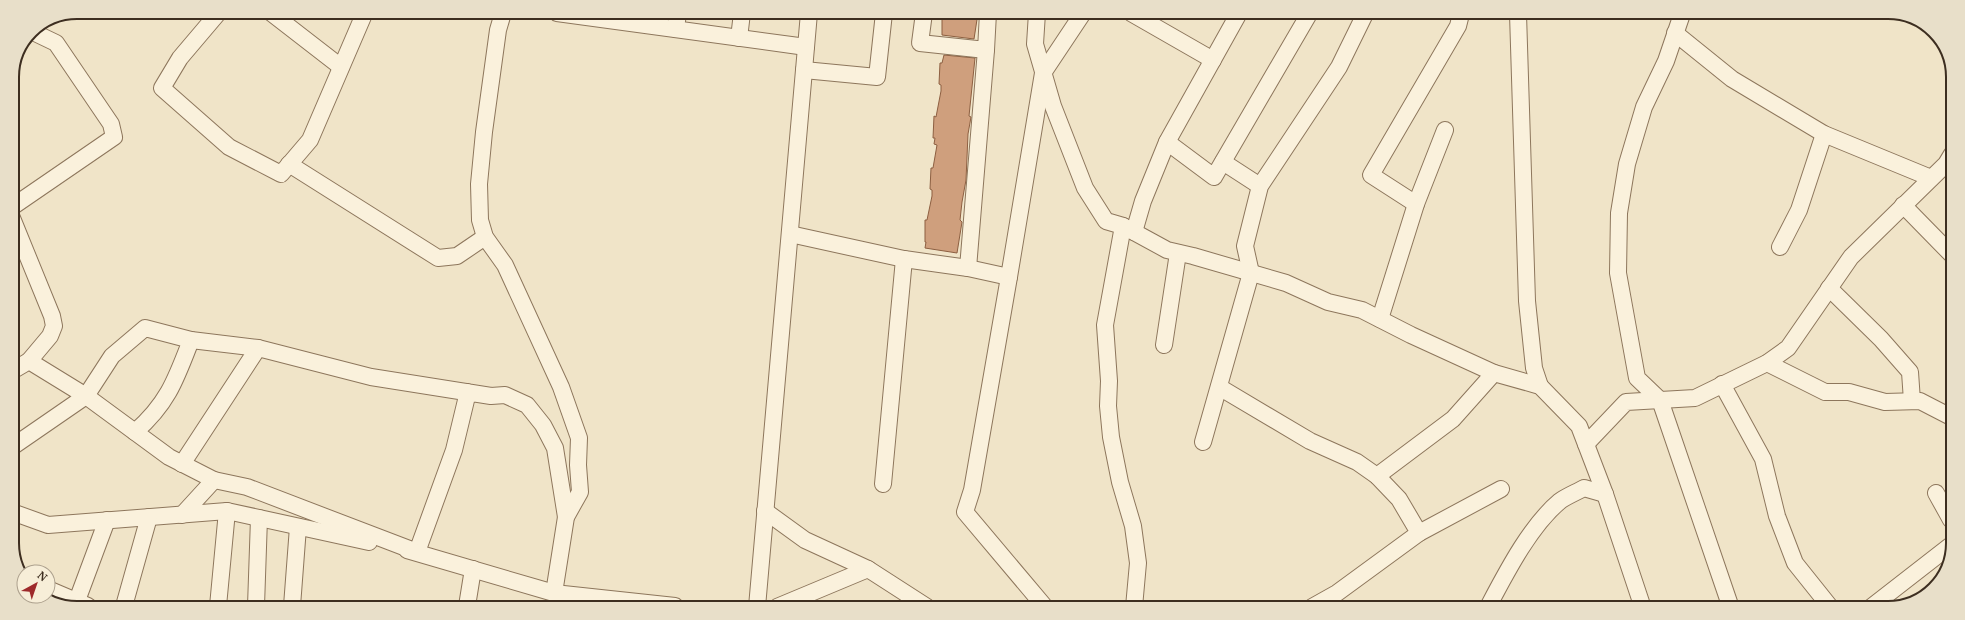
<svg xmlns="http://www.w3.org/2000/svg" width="1965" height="620" font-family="'Noto Serif',serif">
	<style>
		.building { fill: #cf9f7d; stroke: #8d5f41 }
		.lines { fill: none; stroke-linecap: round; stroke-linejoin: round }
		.minor-casing { stroke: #8d765c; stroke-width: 18 }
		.minor { stroke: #faf1dc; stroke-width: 16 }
		.rim { fill: none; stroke: #3d2e20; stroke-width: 2 }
	</style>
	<rect width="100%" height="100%" fill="#f0e4c8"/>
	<!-- building -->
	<g class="building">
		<polygon points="942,13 978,13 974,39 942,35"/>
		<polygon points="944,55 975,58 969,116 971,117 968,134 966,180 962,202 960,220 962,222 957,253 925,248 926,242 925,242 925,220 927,220 932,196 932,190 930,189 931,168 933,168 937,145 934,144 935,138 933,138 934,116 936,117 941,91 941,85 939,84 940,63 942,63"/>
	</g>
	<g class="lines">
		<!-- minor casing -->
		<g class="minor-casing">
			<g id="minor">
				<polyline points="219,12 180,58 162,88 229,147 281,174 310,140 365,12"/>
				<polyline points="270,12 341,67"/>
				<polyline points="503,13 498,30 484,132 479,184 480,220 485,237 505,265 561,387 579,438 578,465 580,492 566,517 554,593"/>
				<polyline points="557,13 806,47"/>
				<polyline points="924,13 920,43 986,50 988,13"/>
				<polyline points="1037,13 1035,44 1053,106 1085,188 1106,221 1123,226 1167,250 1193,256 1286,283 1328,302 1362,310 1411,335 1494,373 1540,386 1579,426 1605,494 1643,608"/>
				<polyline points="1131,13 1213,60"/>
				<polyline points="1518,14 1527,301 1534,368 1540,386"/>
				<polyline points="1682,14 1666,61 1644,107 1627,164 1619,213 1618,273 1637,378 1660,400 1731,608"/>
				<polyline points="676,29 678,13"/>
				<polyline points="1675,33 1732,79 1824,134 1931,178"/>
				<polyline points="739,38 742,13"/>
				<polyline points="804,70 877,77 884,13"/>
				<polyline points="1167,142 1239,13"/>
				<polyline points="1223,162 1260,186"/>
				<polyline points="289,164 438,258 457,256 485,237"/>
				<polyline points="1416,204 1371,175 1458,26 1461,14"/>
				<polyline points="1903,205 1952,255"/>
				<polyline points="12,207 114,137 111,124 56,43 33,32"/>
				<polyline points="12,218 52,316 54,326 50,336 29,361"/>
				<polyline points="1123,226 1105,325 1109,381 1108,406 1111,437 1120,482 1133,526 1138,563 1134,607"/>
				<polyline points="1134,232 1143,201 1167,142 1214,177 1309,14"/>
				<polyline points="790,234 904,259 968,268 1009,277 1043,73 1083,13"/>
				<polyline points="1780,247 1799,210 1824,134"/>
				<polyline points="968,268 986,50"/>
				<polyline points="1009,277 972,490 965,512 1045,607"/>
				<polyline points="1829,288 1881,339 1910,372 1912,401"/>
				<polyline points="1380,319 1416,204 1445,130"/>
				<polyline points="1164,345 1178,253"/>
				<polyline points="1767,363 1825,392 1849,392 1885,402 1920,401 1951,417"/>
				<polyline points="12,371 29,361 86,396 12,447"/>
				<polyline points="1722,384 1763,459 1777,516 1795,563 1831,608"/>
				<polyline points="1219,387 1310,441 1357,462 1377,476 1399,499 1419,533 1337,593 1312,607"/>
				<polyline points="468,392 454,450 417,552 247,487 214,480 169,457 86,396 112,356 145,328 191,340 258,348 371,377 491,396 505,395 527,405 543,425 555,448 566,517"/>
				<path d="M135,432C168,403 176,379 191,340"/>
				<polyline points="1203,442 1251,273 1245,246 1260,186 1339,67 1365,14"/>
				<polyline points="1586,444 1626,402 1695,398 1767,363 1788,348 1851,257 1946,164 1952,154"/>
				<polyline points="182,464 258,348"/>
				<polyline points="1377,476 1453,419 1494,373"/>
				<polyline points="883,484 904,259"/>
				<polyline points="1936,493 1951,520"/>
				<polyline points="765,511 805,540 868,569"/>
				<polyline points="12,512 48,525 227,511 369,542"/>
				<polyline points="182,515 214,480"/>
				<polyline points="1419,533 1501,489"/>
				<polyline points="407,550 554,593 675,606"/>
				<polyline points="48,589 88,606"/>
				<polyline points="75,606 107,520"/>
				<polyline points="124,606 149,517"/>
				<polyline points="218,606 227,511"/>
				<polyline points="256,606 259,518"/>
				<polyline points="292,606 298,527"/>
				<polyline points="467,606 473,569"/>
				<polyline points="757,607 809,13"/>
				<polyline points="777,607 868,569 927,607"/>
				<path d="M1488,607C1506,573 1530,526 1560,501C1567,496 1577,492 1584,488L1605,494"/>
				<polyline points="1870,608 1951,545"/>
			</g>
		</g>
		<!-- minor -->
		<use href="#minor" class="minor"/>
	</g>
	<!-- crop -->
	<path d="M0 0H1965V620H0ZM77 19H1888A58 58 0 0 1 1946 77V543A58 58 0 0 1 1888 601H77A58 58 0 0 1 19 543V77A58 58 0 0 1 77 19Z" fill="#e8dfc9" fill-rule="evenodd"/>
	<path class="rim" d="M77 19H1888A58 58 0 0 1 1946 77V543A58 58 0 0 1 1888 601H77A58 58 0 0 1 19 543V77A58 58 0 0 1 77 19Z"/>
	<!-- north arrow -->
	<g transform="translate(36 584) rotate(40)"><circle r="19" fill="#f7eed8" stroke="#ada18e"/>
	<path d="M0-3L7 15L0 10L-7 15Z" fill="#9e2a2b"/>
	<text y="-6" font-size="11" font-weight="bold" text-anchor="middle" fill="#3d2e20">N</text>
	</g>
</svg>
